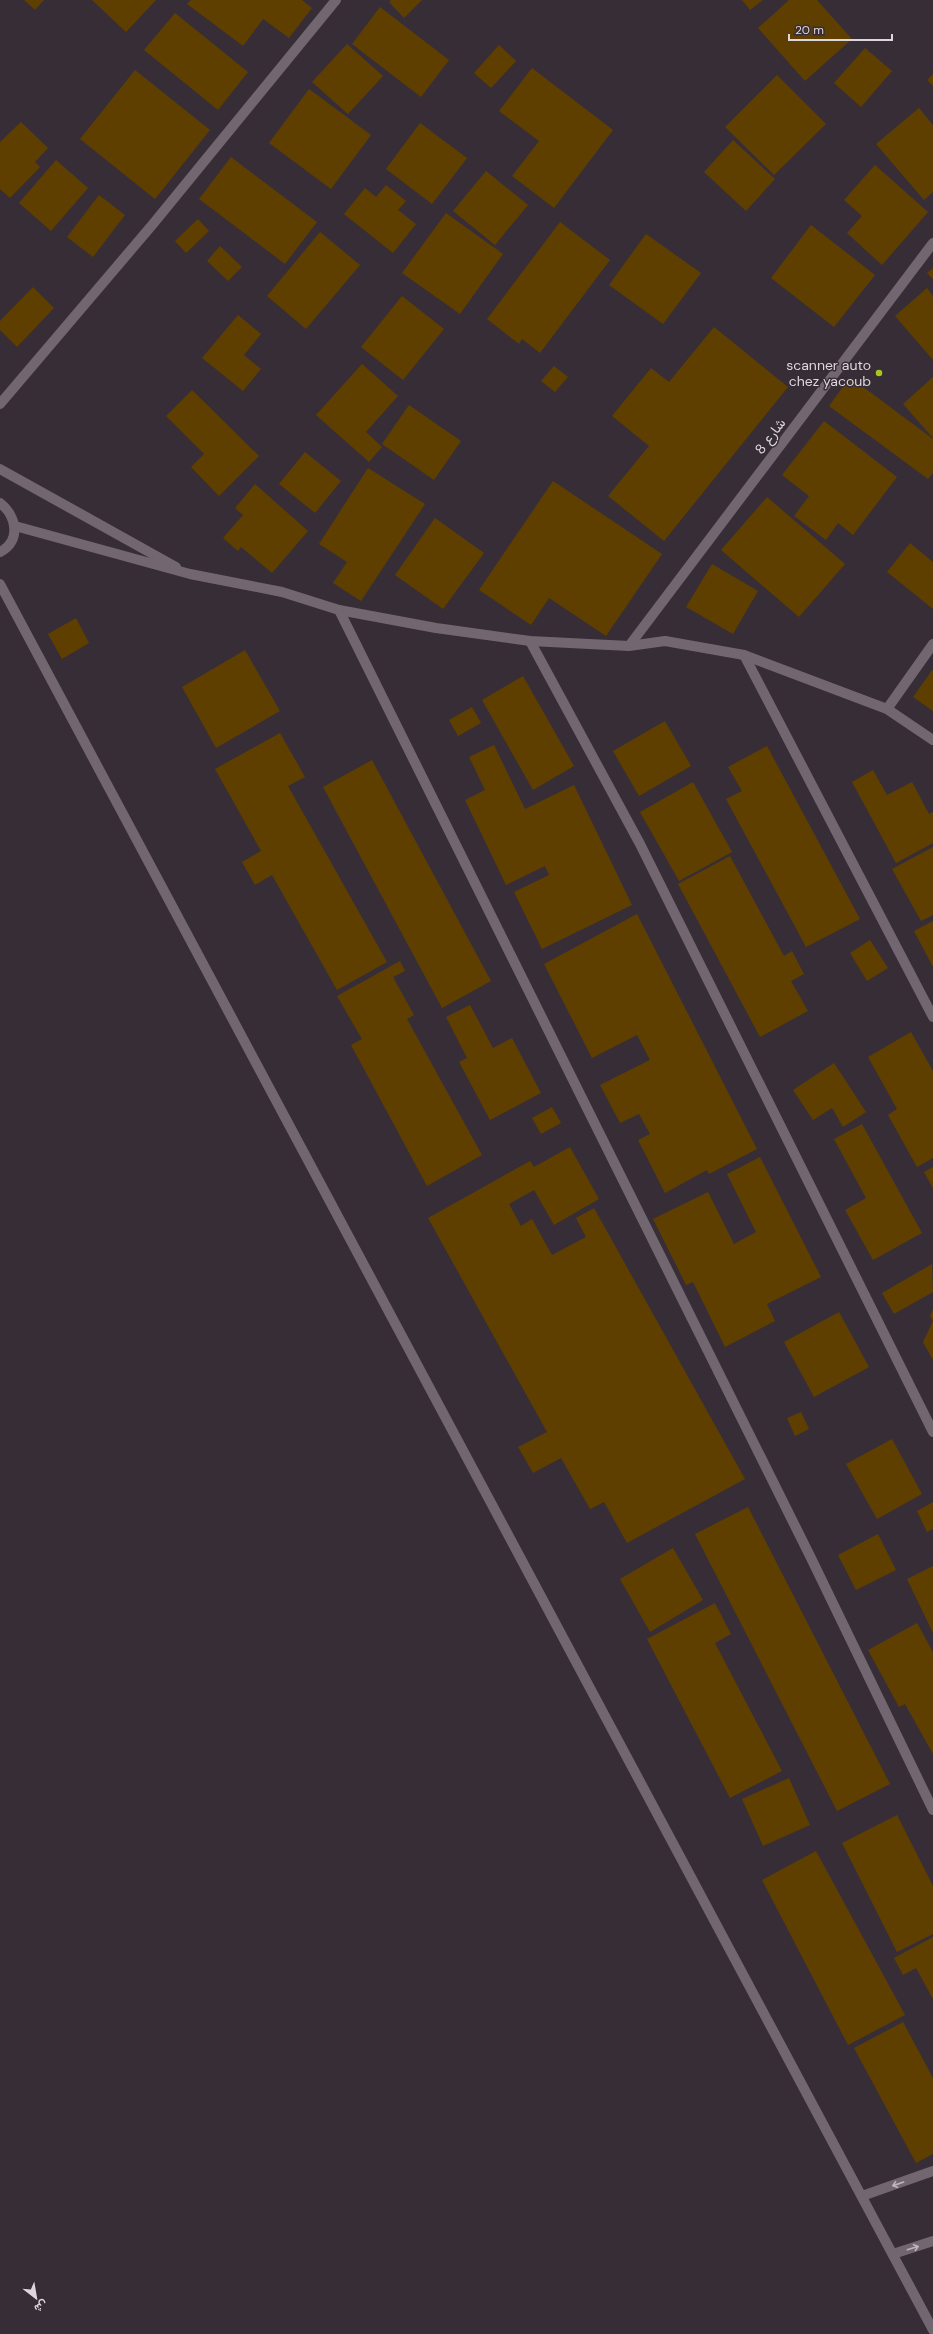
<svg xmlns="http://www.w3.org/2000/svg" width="933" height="2334" font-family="'DM Sans',Vazirmatn,sans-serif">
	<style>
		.building { fill: #5f3f00 }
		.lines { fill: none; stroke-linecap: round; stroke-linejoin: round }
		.minor { stroke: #726771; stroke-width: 10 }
		.oneway { stroke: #bdb5bd }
		.poi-dot { fill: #a7c71e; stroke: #372d36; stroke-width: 1.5 }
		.labels { text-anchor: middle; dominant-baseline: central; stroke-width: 3; stroke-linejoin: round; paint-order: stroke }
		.poi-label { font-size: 14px; fill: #ddd7dd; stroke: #372d36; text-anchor: end }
		.street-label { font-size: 14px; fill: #ddd7dd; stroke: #372d36 }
	</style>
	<rect width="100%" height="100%" fill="#372d36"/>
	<!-- building -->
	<g class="building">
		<polygon points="24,0 44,0 35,10"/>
		<polygon points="92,0 156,0 126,32"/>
		<polygon points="191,0 302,0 312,8 289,38 263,19 243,46 187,4"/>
		<polygon points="391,0 422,0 404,18 389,2"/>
		<polygon points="742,0 763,0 750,10"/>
		<polygon points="789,0 817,0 852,39 805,81 758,28"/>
		<polygon points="380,7 449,60 421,97 352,44"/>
		<polygon points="175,13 248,72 218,110 144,50"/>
		<polygon points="347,44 383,76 348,114 312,82"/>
		<polygon points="499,45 516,61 491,88 474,73"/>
		<polygon points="865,48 892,71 861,107 834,83"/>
		<polygon points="532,68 613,130 554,208 512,176 539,141 499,111"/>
		<polygon points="135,70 210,130 155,199 80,139"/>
		<polygon points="933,74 933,86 927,80"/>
		<polygon points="777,75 826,124 774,175 725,127"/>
		<polygon points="309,89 371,135 331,189 269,143"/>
		<polygon points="919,108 933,125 933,192 924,200 876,144"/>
		<polygon points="21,122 48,148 35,162 40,167 10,198 0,189 0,142"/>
		<polygon points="420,123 467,158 432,204 386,169"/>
		<polygon points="733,140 775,179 746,211 704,172"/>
		<polygon points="231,157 317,222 285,264 199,199"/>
		<polygon points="56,160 88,188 51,231 19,203"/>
		<polygon points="875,165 928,212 882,265 847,233 862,216 844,200"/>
		<polygon points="486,171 528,205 495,245 453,211"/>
		<polygon points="386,185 406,201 398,210 416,224 393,253 344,214 365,188 376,197"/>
		<polygon points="99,195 125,215 93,257 67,237"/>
		<polygon points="446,213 503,254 460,314 402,273"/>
		<polygon points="198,219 209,231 186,253 175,241"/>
		<polygon points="560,222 610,260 540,353 522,339 519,344 487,319"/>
		<polygon points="811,225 875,275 834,327 771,278"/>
		<polygon points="320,232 360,265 306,329 267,296"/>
		<polygon points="646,234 701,273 663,324 609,285"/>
		<polygon points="220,246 242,267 228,281 207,261"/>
		<polygon points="933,268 933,279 927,273"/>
		<polygon points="33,287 54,308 17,347 0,330 0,321"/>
		<polygon points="927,288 933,296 933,360 895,316"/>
		<polygon points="402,296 444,329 403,380 361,347"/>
		<polygon points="238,315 261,334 244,355 261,369 243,391 202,358"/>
		<polygon points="714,327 788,387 664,541 608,496 649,446 612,416 651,368 669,382"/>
		<polygon points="362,364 398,396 366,432 382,447 369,462 316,415"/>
		<polygon points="554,366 568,377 555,392 541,381"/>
		<polygon points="850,377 933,439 933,473 928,479 829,406"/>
		<polygon points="933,377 933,438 903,404"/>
		<polygon points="192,390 259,456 219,496 191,467 204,454 166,416"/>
		<polygon points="409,405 461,441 434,480 382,444"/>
		<polygon points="824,421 897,477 853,535 838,523 826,540 794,516 809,496 782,475"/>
		<polygon points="305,452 341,481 315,513 279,484"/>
		<polygon points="368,468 425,504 361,601 333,583 347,562 319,544"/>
		<polygon points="553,481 662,554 606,636 549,598 531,625 479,590"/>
		<polygon points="255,484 308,531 272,573 241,547 238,551 223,538 243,515 235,508"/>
		<polygon points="767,497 845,564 799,617 721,550"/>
		<polygon points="435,518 484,553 443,609 395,575"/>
		<polygon points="910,543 933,562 933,609 887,572"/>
		<polygon points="712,564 758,591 733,634 686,607"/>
		<polygon points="76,618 89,643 62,659 48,634"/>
		<polygon points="245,650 280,711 216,748 182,687"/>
		<polygon points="933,669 933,711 913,697"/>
		<polygon points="523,676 574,766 533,790 482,700"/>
		<polygon points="472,707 481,723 458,736 449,720"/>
		<polygon points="665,721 691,766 639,796 613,751"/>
		<polygon points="280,733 305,777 288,786 387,962 337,990 272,875 255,885 242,862 261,851 215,769"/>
		<polygon points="494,745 525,809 574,785 632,905 542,949 514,892 549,875 545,866 506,885 465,800 485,790 469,757"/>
		<polygon points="767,746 860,919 806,947 726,799 742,791 728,767"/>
		<polygon points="372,760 491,981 442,1008 323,787"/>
		<polygon points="873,770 887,795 912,782 929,814 933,812 933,843 896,863 852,782"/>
		<polygon points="693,782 732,852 679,881 640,812"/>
		<polygon points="933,847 933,915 921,921 892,869"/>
		<polygon points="730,856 784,956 792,951 804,974 791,981 808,1011 760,1037 678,884"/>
		<polygon points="637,914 757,1149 709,1174 707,1170 665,1193 638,1140 650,1134 639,1114 620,1123 600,1085 650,1060 637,1035 592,1058 544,964"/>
		<polygon points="933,921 933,967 914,931"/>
		<polygon points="870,940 888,968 867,981 850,953"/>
		<polygon points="400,961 405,971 393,977 414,1015 407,1019 482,1155 427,1186 351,1045 362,1039 337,996"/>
		<polygon points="470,1005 493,1048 512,1038 541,1093 490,1120 459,1062 467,1058 446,1017"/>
		<polygon points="911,1032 933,1071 933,1158 917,1167 888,1115 897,1109 868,1057"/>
		<polygon points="834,1063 866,1112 843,1127 832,1108 813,1120 793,1090"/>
		<polygon points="552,1107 561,1123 541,1134 532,1118"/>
		<polygon points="862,1124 922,1233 873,1260 845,1210 866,1198 834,1139"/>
		<polygon points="570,1147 599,1199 554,1225 534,1190 509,1204 521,1226 532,1219 552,1255 586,1237 576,1218 594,1208 745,1479 627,1543 604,1502 590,1509 561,1458 533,1473 518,1447 547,1432 428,1218 530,1161 534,1167"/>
		<polygon points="760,1157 821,1277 767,1304 775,1321 725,1347 693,1282 686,1285 653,1219 708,1192 734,1244 756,1232 727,1174"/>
		<polygon points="933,1167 933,1188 924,1172"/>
		<polygon points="932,1264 933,1292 894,1314 882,1293"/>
		<polygon points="933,1309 933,1360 923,1342 933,1321 930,1316"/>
		<polygon points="839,1312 869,1367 814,1397 784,1342"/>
		<polygon points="801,1412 809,1429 795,1436 787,1418"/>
		<polygon points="892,1439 922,1494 877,1519 846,1464"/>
		<polygon points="933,1502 933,1529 927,1532 917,1511"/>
		<polygon points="748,1507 890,1784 837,1811 695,1534"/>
		<polygon points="878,1534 896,1570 856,1590 838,1555"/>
		<polygon points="673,1548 703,1600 650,1632 620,1579"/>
		<polygon points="933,1566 933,1633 907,1579"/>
		<polygon points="715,1603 731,1634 715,1643 782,1771 730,1798 647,1639"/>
		<polygon points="917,1623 933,1652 933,1754 905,1704 899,1707 868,1650"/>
		<polygon points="789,1778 810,1825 763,1846 742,1799"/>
		<polygon points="897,1815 933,1886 933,1934 897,1952 842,1843"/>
		<polygon points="816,1851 905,2015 848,2045 762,1880"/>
		<polygon points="933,1937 933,1999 916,1968 903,1975 894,1958"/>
		<polygon points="903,2022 933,2078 933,2154 916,2163 854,2048"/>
	</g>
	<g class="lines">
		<!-- minor -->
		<g class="minor">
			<polyline points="0,404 153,224 336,0"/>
			<polyline points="0,469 176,567"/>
			<path d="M0,503C16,515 22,541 0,552"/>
			<polyline points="15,526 190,574 282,592 339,610 436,628 530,641 629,646 665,641 744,655 887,709 933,740"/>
			<polyline points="0,584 933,2330"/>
			<polyline points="339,610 811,1558 933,1810"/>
			<polyline points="530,641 640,844 933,1432"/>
			<polyline points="629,646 933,243"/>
			<polyline points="744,655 933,1017"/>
			<polyline points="887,709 933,644"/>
			<polyline points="862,2196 933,2171"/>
			<polyline points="893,2254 933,2241"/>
		</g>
	</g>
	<!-- one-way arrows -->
	<defs><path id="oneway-shaft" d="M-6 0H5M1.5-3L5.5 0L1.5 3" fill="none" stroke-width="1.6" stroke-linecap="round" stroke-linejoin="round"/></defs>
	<g class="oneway">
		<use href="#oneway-shaft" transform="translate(898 2184) rotate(161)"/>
		<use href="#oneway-shaft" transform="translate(913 2248) rotate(-17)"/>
	</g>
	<!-- markers -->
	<circle class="poi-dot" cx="879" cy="373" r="4"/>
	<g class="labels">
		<!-- poi labels -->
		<g class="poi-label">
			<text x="871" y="365">scanner auto<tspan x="871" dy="16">chez yacoub</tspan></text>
		</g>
		<!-- street labels -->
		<g class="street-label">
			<text transform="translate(770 436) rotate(-53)">شارع 8</text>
		</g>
	</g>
	<!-- north arrow -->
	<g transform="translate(36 2298) rotate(149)" stroke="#372d36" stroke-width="3" paint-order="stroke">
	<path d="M0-3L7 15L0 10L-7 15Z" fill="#ddd7dd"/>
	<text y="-6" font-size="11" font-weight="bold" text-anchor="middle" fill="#ddd7dd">ش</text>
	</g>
	<!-- scale -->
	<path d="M789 34v6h103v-6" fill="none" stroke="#ddd7dd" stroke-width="2"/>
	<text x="795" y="34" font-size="12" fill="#ddd7dd" stroke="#372d36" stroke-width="3" paint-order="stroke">20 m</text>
</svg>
